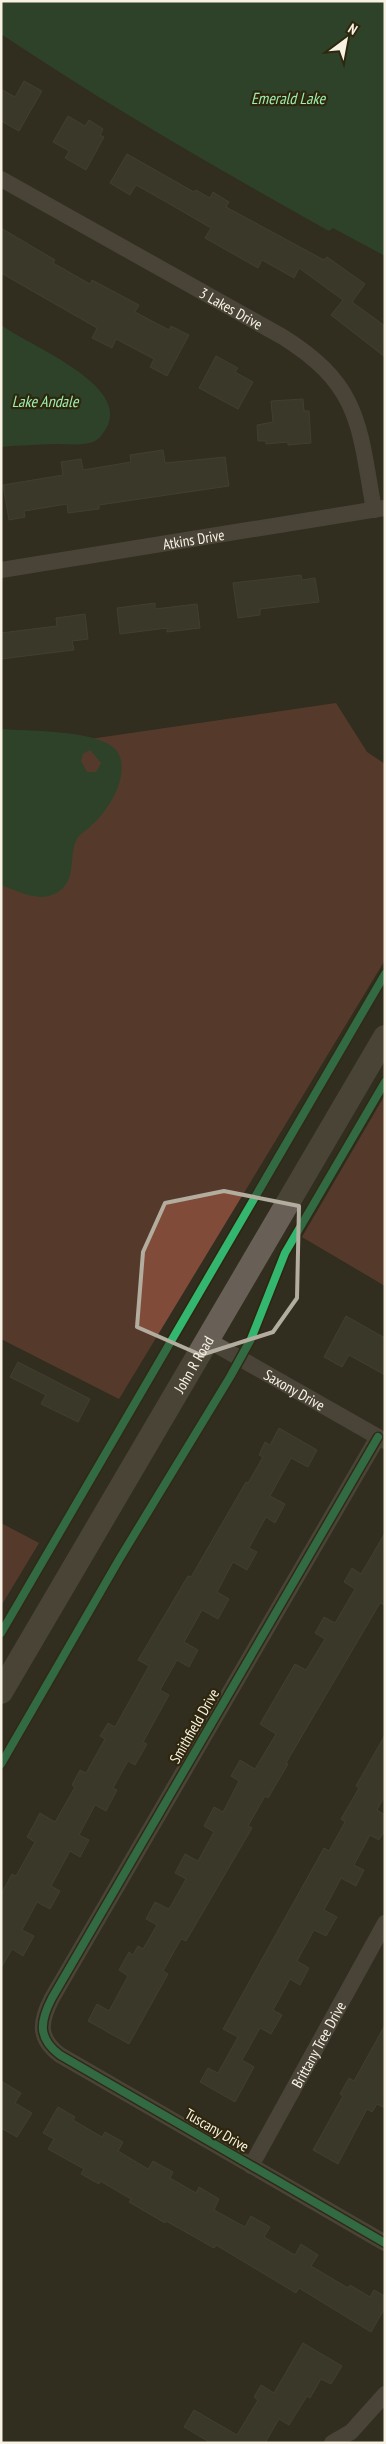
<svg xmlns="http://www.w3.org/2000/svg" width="386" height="2444" font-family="'PT Sans Narrow',sans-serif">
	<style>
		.forest { fill: #814b3a }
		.water { fill: #295c37; fill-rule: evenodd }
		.building { fill: #464634; stroke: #555449 }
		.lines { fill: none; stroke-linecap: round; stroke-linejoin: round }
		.street { stroke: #666056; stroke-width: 16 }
		.secondary { stroke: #686056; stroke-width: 24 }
		.cycleway-casing { stroke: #2e270d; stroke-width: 11 }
		.cycleway { stroke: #33b770; stroke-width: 8 }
		.marked { fill: none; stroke: #b2ad9e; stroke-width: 4; stroke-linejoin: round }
		.labels { text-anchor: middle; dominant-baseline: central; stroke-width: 4.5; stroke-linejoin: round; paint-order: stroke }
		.street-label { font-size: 15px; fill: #f7f2e3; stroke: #2e270d }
		.water-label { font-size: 16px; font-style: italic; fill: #9beeaf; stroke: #2e270d }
	</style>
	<rect width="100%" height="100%" fill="#312d1f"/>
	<!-- forest -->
	<g class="forest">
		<polygon points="336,703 367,752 385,764 385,960 119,1399 1,1339 1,752"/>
		<polygon points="385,1095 385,1286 302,1237"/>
		<polygon points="1,1523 39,1543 1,1606"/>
	</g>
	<!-- water -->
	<g class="water">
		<path d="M1,1H385V256L333,228L329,231C218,169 107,105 1,34Z"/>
		<path d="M1,325C26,344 127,383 108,425C104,432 100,439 93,442C80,446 68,444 55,444C37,445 19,445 1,447Z"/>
		<path d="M1,729C28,731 92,730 113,747C129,760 120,788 110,803C105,811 98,820 91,826C86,831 81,833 77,839C67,857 80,887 49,896C33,900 15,890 1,885ZM90,750L101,763L96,772H87L81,761L83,754Z"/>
	</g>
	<!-- building -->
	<g class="building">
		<polygon points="24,81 42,91 19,131 1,121 1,89 15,97"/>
		<polygon points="68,116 85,126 89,120 103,129 100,135 104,137 86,170 65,158 69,151 53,142"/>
		<polygon points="127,154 194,192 196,190 210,198 213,192 229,202 226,207 324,260 327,257 365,284 352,302 385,326 385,357 331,315 343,300 299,268 294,278 262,260 258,268 205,238 211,228 168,203 136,185 130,195 110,183"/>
		<polygon points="1,228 55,260 53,263 90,284 92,280 139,305 135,312 169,330 171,326 189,335 167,376 150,367 154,359 116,339 112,348 92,338 97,328 1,273"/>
		<polygon points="216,356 238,368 235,372 253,382 238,409 199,388"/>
		<polygon points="303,399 304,411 309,411 311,443 288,445 288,442 266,444 266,441 258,441 257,425 273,422 271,401"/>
		<polygon points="163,450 165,463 225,457 229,486 99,505 99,509 68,513 67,504 24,511 25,517 9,520 3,485 63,475 61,462 81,459 83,470 131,462 130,455"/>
		<polygon points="301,575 302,580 315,578 319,602 260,609 260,615 238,618 233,583"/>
		<polygon points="155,603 155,609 197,604 200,628 167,632 167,628 120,634 117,608"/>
		<polygon points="85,614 88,639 72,641 74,650 1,659 1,633 57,626 56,618"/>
		<polygon points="346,1316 385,1338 385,1375 349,1355 342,1367 324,1357"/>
		<polygon points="18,1362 90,1399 78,1422 41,1404 46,1395 10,1377"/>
		<polygon points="279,1428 317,1450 308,1467 291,1458 270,1496 285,1504 275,1523 266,1517 249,1548 257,1552 247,1570 233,1562 217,1592 229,1599 218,1619 202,1610 184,1642 198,1650 189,1667 177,1660 160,1690 169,1695 143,1742 147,1744 135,1765 128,1761 113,1788 117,1790 106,1811 95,1805 79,1835 89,1840 80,1857 70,1851 51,1886 60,1891 50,1909 37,1902 22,1930 34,1936 23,1956 12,1949 1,1968 1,1894 12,1874 16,1876 35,1842 27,1837 40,1813 55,1822 75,1787 72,1785 80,1770 86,1773 105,1739 100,1736 108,1723 115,1727 149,1666 138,1660 188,1576 191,1577 246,1482 248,1483 263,1457 259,1455 265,1442 270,1445"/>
		<polygon points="385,1533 385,1605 380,1603 286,1763 288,1764 268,1798 265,1796 248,1826 252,1828 186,1941 181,1939 163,1971 168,1974 129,2044 88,2021 97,2004 109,2011 128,1976 119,1970 129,1952 133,1955 138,1946 143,1949 157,1925 146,1919 155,1902 169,1909 186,1879 175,1873 185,1854 198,1861 214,1832 204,1826 214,1807 223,1812 239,1781 231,1776 240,1760 255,1769 276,1734 260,1724 295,1664 306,1670 325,1639 315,1633 324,1617 335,1623 355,1589 344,1582 352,1568 361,1574"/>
		<polygon points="385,1735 385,1795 377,1810 385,1815 385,1830 379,1840 370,1835 354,1865 364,1870 356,1886 341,1878 324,1910 337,1917 326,1936 314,1930 297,1961 309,1968 300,1985 290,1979 273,2010 282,2015 271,2034 260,2028 242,2060 254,2067 235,2102 200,2082 208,2068 218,2073 238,2037 223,2029 324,1848 329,1851 345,1822 341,1819 359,1788 356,1786"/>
		<polygon points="385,2025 385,2108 377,2104 372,2112 367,2109 338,2164 313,2150 343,2096 340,2094 349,2078 354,2081"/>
		<polygon points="1,2081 21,2093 15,2103 32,2113 17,2137 1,2128"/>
		<polygon points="58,2107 75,2117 73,2120 102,2137 105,2132 123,2142 118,2151 148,2169 153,2161 173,2172 170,2178 196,2193 199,2187 219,2199 214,2210 245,2227 251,2216 270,2227 264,2237 295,2255 301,2244 318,2255 311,2266 348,2288 350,2285 370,2297 374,2290 385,2296 385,2308 371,2332 299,2288 296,2293 216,2245 214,2248 166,2221 165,2223 129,2202 131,2199 100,2181 99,2184 81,2174 84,2169 48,2149 54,2139 43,2133"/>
		<polygon points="303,2343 342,2366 331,2384 321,2379 310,2398 307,2396 289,2425 279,2419 265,2443 211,2443 184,2427 194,2410 237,2435 258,2400 254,2397 261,2385 274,2393"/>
	</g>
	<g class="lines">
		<!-- street -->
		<g class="street">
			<path id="s1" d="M1,179L283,337C361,386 359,426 374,510"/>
			<path id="s2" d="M1,570L384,508"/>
			<path id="s3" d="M206,1339L385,1441"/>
			<path d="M378,1437L52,1998C40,2021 37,2038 60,2055L385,2243"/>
			<path id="s4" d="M251,2166L385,1923"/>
			<polyline points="332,2443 351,2432 385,2394"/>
		</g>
		<!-- secondary -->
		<path class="secondary" id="s5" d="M1,1692L385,1037"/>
		<!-- cycleway casing -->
		<g class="cycleway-casing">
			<g id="cycleway">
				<path d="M378,1437L52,1998C40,2021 37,2038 60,2055L385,2243"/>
				<polyline points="1,1633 385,974"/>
				<polyline points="1,1764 120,1558 230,1377 251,1339 285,1253 385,1082"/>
			</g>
		</g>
		<!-- cycleway -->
		<use href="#cycleway" class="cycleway"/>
	</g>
	<!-- marked area -->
	<path d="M0 0H386V2444H0ZM224,1191L299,1206L297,1298L273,1332L201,1355L137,1327L143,1252L165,1203Z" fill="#312d1f" fill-opacity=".55" fill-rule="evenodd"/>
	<path class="marked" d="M224,1191L299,1206L297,1298L273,1332L201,1355L137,1327L143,1252L165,1203Z"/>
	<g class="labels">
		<!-- street labels -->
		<g class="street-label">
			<text stroke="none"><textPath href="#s1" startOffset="264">3 Lakes Drive</textPath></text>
			<text stroke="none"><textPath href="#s2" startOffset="195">Atkins Drive</textPath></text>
			<text stroke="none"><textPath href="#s5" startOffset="380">John R Road</textPath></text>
			<text stroke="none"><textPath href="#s3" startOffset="102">Saxony Drive</textPath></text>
			<text transform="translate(194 1726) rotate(-60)">Smithfield Drive</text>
			<text stroke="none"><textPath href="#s4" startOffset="139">Brittany Tree Drive</textPath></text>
			<text transform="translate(217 2130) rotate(30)">Tuscany Drive</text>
		</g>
		<!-- water labels -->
		<g class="water-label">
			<text x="288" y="98">Emerald Lake</text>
			<text x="45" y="401">Lake Andale</text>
		</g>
	</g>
	<!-- border -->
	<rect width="386" height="2444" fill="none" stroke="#f7f2e3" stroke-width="5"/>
	<!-- north arrow -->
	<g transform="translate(346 40) rotate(32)" stroke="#2e270d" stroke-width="4" paint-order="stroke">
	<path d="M0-4L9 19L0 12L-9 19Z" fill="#f7f2e3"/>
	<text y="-8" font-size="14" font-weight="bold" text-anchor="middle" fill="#f7f2e3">N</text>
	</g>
</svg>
